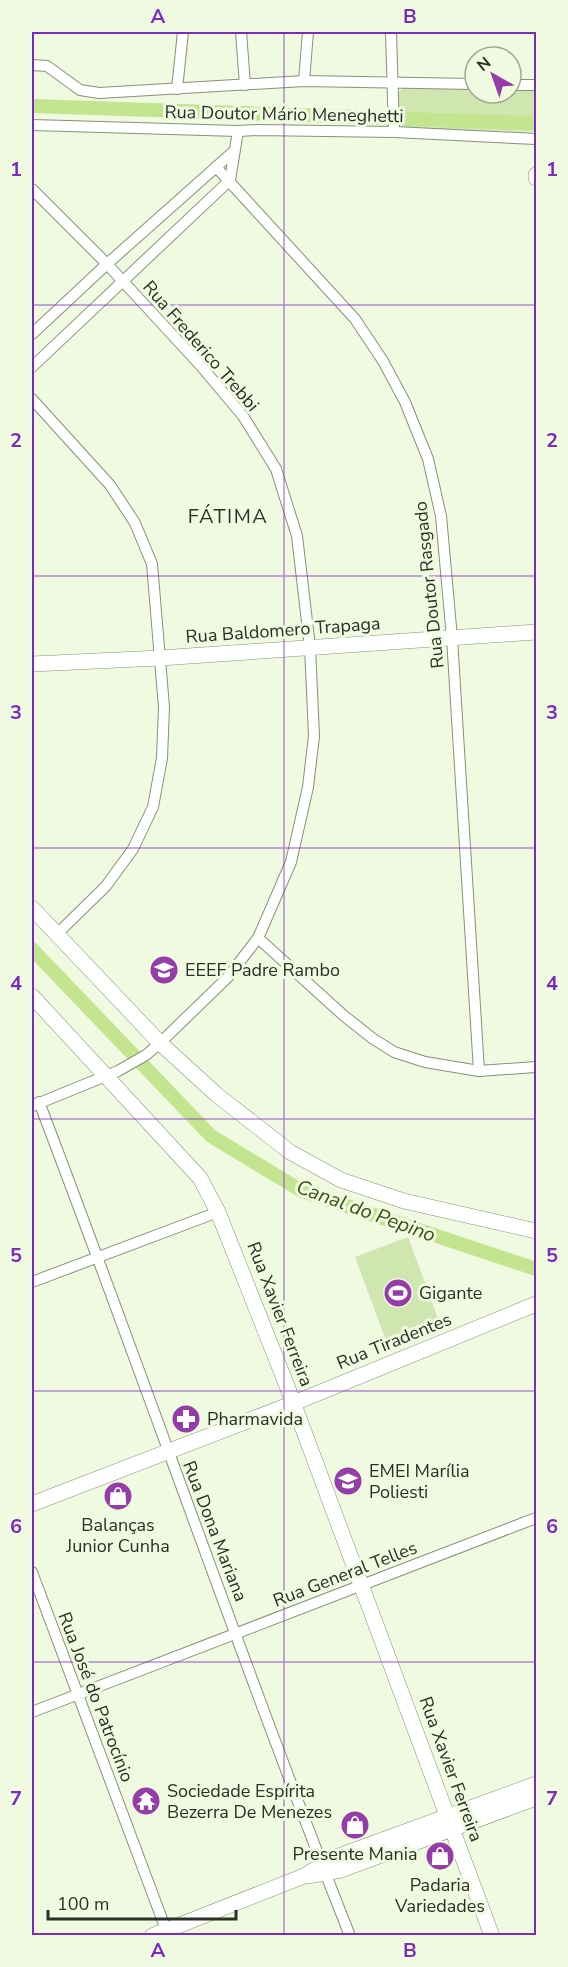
<svg xmlns="http://www.w3.org/2000/svg" width="568" height="1967" font-family="'Nunito Sans',sans-serif">
	<style>
		.green { fill: #d0e6b1 }
		.lines { fill: none; stroke-linecap: round; stroke-linejoin: round }
		.canal { stroke: #c3e58f; stroke-width: 14 }
		.street-casing { stroke: #87917a; stroke-width: 12 }
		.secondary-casing { stroke: #87917a; stroke-width: 16 }
		.street { stroke: #fff; stroke-width: 10 }
		.secondary { stroke: #fff; stroke-width: 15 }
		.grid { fill: none; stroke: #7b2cbf; stroke-width: 1.5; stroke-opacity: 0.55 }
		.labels { text-anchor: middle; dominant-baseline: central; stroke-width: 6; stroke-linejoin: round; paint-order: stroke }
		.street-label { font-size: 18px; fill: #2b2f25; stroke: #effae0 }
		.poi-label { font-size: 18px; fill: #2b2f25; stroke: #effae0; text-anchor: start }
		.neighbourhood-label { font-size: 20px; letter-spacing: 1.5px; fill: #2b2f25; stroke: #effae0 }
		.water-label { font-size: 20px; font-style: italic; fill: #3c5014; stroke: #effae0 }
		.neatline { fill: none; stroke: #7b2cbf; stroke-width: 2 }
		.grid-label { font-size: 20px; text-anchor: middle; font-weight: bold; fill: #7b2cbf }
	</style>
	<rect width="100%" height="100%" fill="#effae0"/>
	<!-- green -->
	<g class="green">
		<polygon points="405,87 475,89 475,93 511,93 511,90 536,91 536,132 404,128 399,122 399,91"/>
		<polygon points="408,1237 442,1329 389,1349 355,1257"/>
	</g>
	<g class="lines">
		<!-- canal -->
		<g class="canal">
			<polyline points="32,106 385,118"/>
			<polyline points="406,119 536,123"/>
			<polyline points="32,949 211,1136 302,1191 536,1269"/>
		</g>
		<!-- street casing -->
		<g class="street-casing">
			<g id="street">
				<polyline points="241,32 245,85"/>
				<polyline points="391,32 394,132"/>
				<polyline points="32,65 47,66 80,90 99,93 304,81 475,84"/>
				<polyline points="304,81 308,32"/>
				<polyline points="511,85 536,85"/>
				<polyline points="177,89 183,32"/>
				<polyline points="32,125 238,131 257,130 394,132 536,139"/>
				<polyline points="216,167 355,319 383,361 405,402 428,459 441,516 452,638 479,1071"/>
				<polyline points="32,189 107,264 201,366 243,416 276,469 297,536 310,647 314,736 308,787 291,862 258,938 228,977 160,1043 146,1055 118,1071 32,1106"/>
				<polyline points="32,334 107,264 233,152"/>
				<polyline points="32,367 230,180 238,131"/>
				<polyline points="32,399 110,485 135,523 152,564 164,707 162,758 153,807 133,849 106,886 57,934"/>
				<polyline points="258,938 343,1015 372,1038 394,1052 425,1062 479,1071 536,1067"/>
				<path d="M39,1102C145,1379 241,1660 350,1936"/>
				<polyline points="32,1282 218,1212"/>
				<polyline points="32,1572 168,1935"/>
				<polyline points="32,1712 536,1518"/>
			</g>
		</g>
		<!-- secondary casing -->
		<g class="secondary-casing">
			<g id="secondary">
				<polyline points="536,175 536,178"/>
				<polyline points="32,664 160,658 536,632"/>
				<polyline points="32,908 160,1043 217,1095 290,1152 341,1180 404,1201 536,1231"/>
				<polyline points="32,996 200,1178 218,1212 287,1386 492,1936"/>
				<polyline points="32,1504 294,1403 536,1304"/>
				<polyline points="307,1876 341,1870 536,1798"/>
				<polyline points="152,1936 304,1876 333,1858 536,1784"/>
			</g>
		</g>
		<!-- street -->
		<use href="#street" class="street"/>
		<!-- secondary -->
		<use href="#secondary" class="secondary"/>
	</g>
	<!-- grid -->
	<path class="grid" d="M284,32V1936M32,305H536M32,576H536M32,848H536M32,1119H536M32,1391H536M32,1662H536"/>
	<!-- icons -->
	<defs>
		<g id="school-disc" transform="scale(1.5)"><circle r="9.5" fill="#943ca7" stroke="#effae0"/><path d="M0-5L7-2L0 1L-7-2ZM-4 1L0 2.5L4 1V4Q0 6-4 4Z" fill="#fff"/></g>
		<g id="stadium-disc" transform="scale(1.5)"><circle r="9.5" fill="#943ca7" stroke="#effae0"/><path d="M0-5a6.5 5 0 1 0 0 10a6.5 5 0 1 0 0-10ZM-3.5-1.8h7v3.6h-7Z" fill="#fff"/></g>
		<g id="pharmacy-disc" transform="scale(1.5)"><circle r="9.5" fill="#943ca7" stroke="#effae0"/><path d="M-2-6h4v4h4v4h-4v4h-4v-4h-4v-4h4Z" fill="#fff"/></g>
		<g id="shop-disc" transform="scale(1.5)"><circle r="9.5" fill="#943ca7" stroke="#effae0"/><path d="M-5-2.5h2.3a2.7 3.5 0 0 1 5.4 0H5L5.5 6h-11ZM-1.5-2.5h3a1.5 2.3 0 0 0-3 0Z" fill="#fff"/></g>
		<g id="temple-disc" transform="scale(1.5)"><circle r="9.5" fill="#943ca7" stroke="#effae0"/><path d="M0-6L5-2H3V0L6.5 2.5H4V6H1.5V3h-3V6H-4V2.5H-6.5L-3 0V-2H-5Z" fill="#fff"/></g>
	</defs>
	<g fill-rule="evenodd">
		<use href="#school-disc" x="164" y="970"/>
		<use href="#stadium-disc" x="398" y="1293"/>
		<use href="#pharmacy-disc" x="186" y="1419"/>
		<use href="#school-disc" x="348" y="1481"/>
		<use href="#shop-disc" x="118" y="1496"/>
		<use href="#temple-disc" x="146" y="1801"/>
		<use href="#shop-disc" x="355" y="1825"/>
		<use href="#shop-disc" x="440" y="1856"/>
	</g>
	<g class="labels">
		<!-- street labels -->
		<g class="street-label">
			<text transform="translate(284 114) rotate(1)">Rua Doutor Mário Meneghetti</text>
			<text transform="translate(201 346) rotate(49)">Rua Frederico Trebbi</text>
			<text transform="translate(429 585) rotate(-96)">Rua Doutor Rasgado</text>
			<text transform="translate(283 630) rotate(-4)">Rua Baldomero Trapaga</text>
			<text transform="translate(280 1314) rotate(69)">Rua Xavier Ferreira</text>
			<text transform="translate(394 1341) rotate(-22)">Rua Tiradentes</text>
			<text transform="translate(215 1531) rotate(69)">Rua Dona Mariana</text>
			<text transform="translate(345 1574) rotate(-21)">Rua General Telles</text>
			<text transform="translate(96 1697) rotate(69)">Rua José do Patrocínio</text>
			<text transform="translate(451 1769) rotate(70)">Rua Xavier Ferreira</text>
		</g>
		<!-- poi labels -->
		<g class="poi-label">
			<text x="185" y="970">EEEF Padre Rambo</text>
			<text x="419" y="1293">Gigante</text>
			<text x="207" y="1419">Pharmavida</text>
			<text x="369" y="1471">EMEI Marília<tspan x="369" dy="21">Poliesti</tspan></text>
			<text x="118" y="1525" text-anchor="middle">Balanças<tspan x="118" dy="21">Junior Cunha</tspan></text>
			<text x="167" y="1791">Sociedade Espírita<tspan x="167" dy="21">Bezerra De Menezes</tspan></text>
			<text x="355" y="1854" text-anchor="middle">Presente Mania</text>
			<text x="440" y="1885" text-anchor="middle">Padaria<tspan x="440" dy="21">Variedades</tspan></text>
		</g>
		<!-- neighbourhood labels -->
		<g class="neighbourhood-label">
			<text x="228" y="516">FÁTIMA</text>
		</g>
		<!-- water labels -->
		<g class="water-label">
			<text transform="translate(366 1211) rotate(20)">Canal do Pepino</text>
		</g>
	</g>
	<!-- border -->
	<rect width="568" height="1967" fill="none" stroke="#effae0" stroke-width="66"/>
	<!-- north arrow -->
	<g transform="translate(493 75) rotate(320)"><circle r="28" fill="#effae0" stroke="#a1a995" stroke-width="1.5"/>
	<path d="M0-4.5L10 22L0 15L-10 22Z" fill="#943ca7"/>
	<text y="-9" font-size="16" font-weight="bold" text-anchor="middle" fill="#2b2f25">N</text>
	</g>
	<!-- scale -->
	<path d="M48 1910v9h188v-9" fill="none" stroke="#2b2f25" stroke-width="3"/>
	<text x="57" y="1910" font-size="18" fill="#2b2f25" stroke="#effae0" stroke-width="4.5" paint-order="stroke">100 m</text>
	<rect x="33" y="33" width="502" height="1901" class="neatline"/>
	<g class="grid-label">
		<text x="158" y="23">A</text>
		<text x="410" y="23">B</text>
		<text x="16" y="176">1</text>
		<text x="552" y="176">1</text>
		<text x="16" y="447">2</text>
		<text x="552" y="447">2</text>
		<text x="16" y="719">3</text>
		<text x="552" y="719">3</text>
		<text x="16" y="990">4</text>
		<text x="552" y="990">4</text>
		<text x="16" y="1262">5</text>
		<text x="552" y="1262">5</text>
		<text x="16" y="1533">6</text>
		<text x="552" y="1533">6</text>
		<text x="16" y="1805">7</text>
		<text x="552" y="1805">7</text>
		<text x="158" y="1957">A</text>
		<text x="410" y="1957">B</text>
	</g>
</svg>
